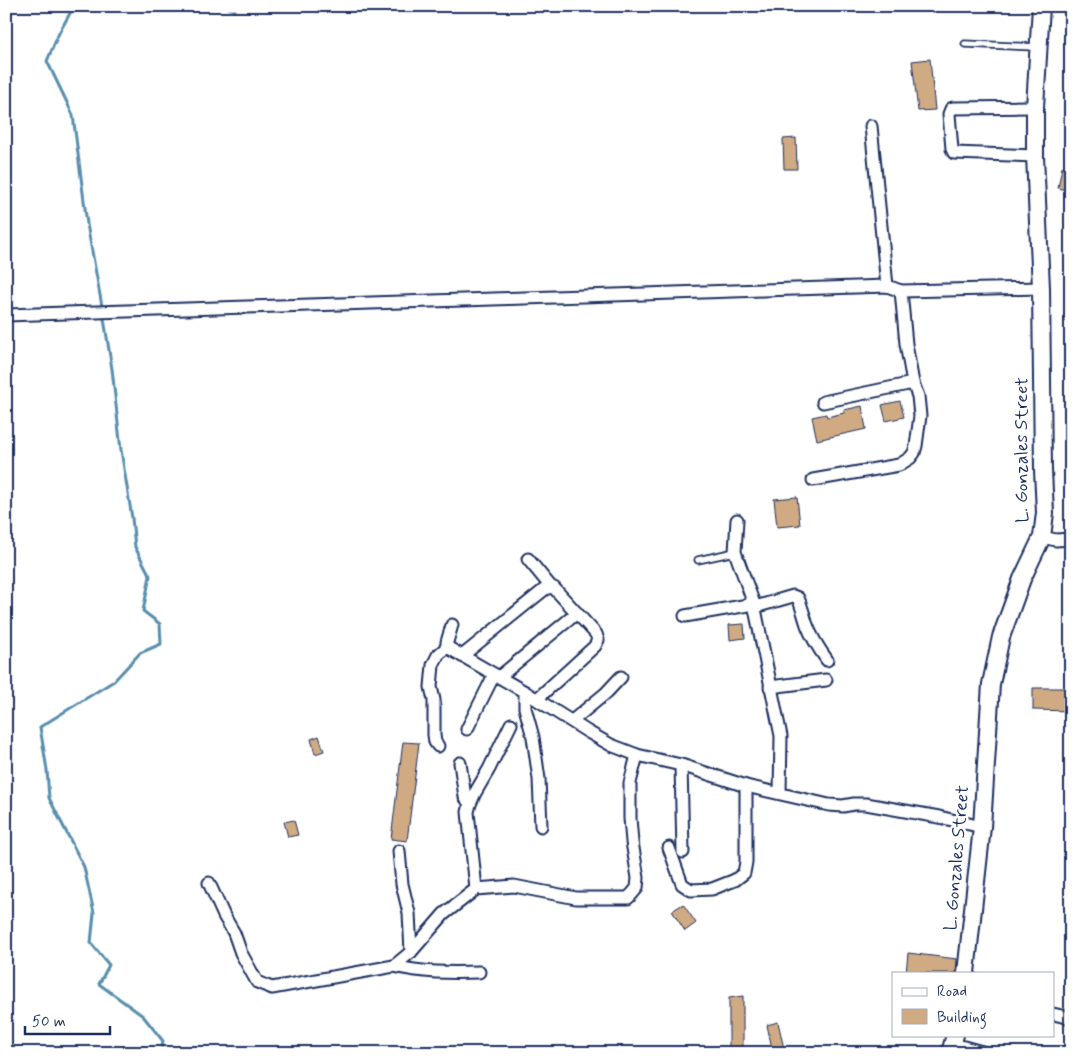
<svg xmlns="http://www.w3.org/2000/svg" width="1077" height="1059" font-family="Mynerve,sans-serif">
	<style>
		.lines { fill: none; stroke-linecap: round; stroke-linejoin: round }
		.stream { stroke: #588ead; stroke-width: 3 }
		.building { fill: #d0aa82; stroke: #1b2f5e }
		.lane-casing { stroke: #1b2f5e; stroke-width: 9 }
		.street-casing { stroke: #1b2f5e; stroke-width: 15 }
		.secondary-casing { stroke: #1b2f5e; stroke-width: 20 }
		.lane { stroke: #fff; stroke-width: 5.5 }
		.street { stroke: #fff; stroke-width: 11 }
		.secondary { stroke: #fff; stroke-width: 16 }
		.labels { text-anchor: middle; dominant-baseline: central; stroke-width: 5; stroke-linejoin: round; paint-order: stroke }
		.street-label { font-size: 18px; fill: #1b2f5e; stroke: #fff }
	</style>
	<rect width="100%" height="100%" fill="#fff"/>
	<filter id="ink" filterUnits="userSpaceOnUse"><feTurbulence type="fractalNoise" baseFrequency=".02" numOctaves="2"/><feDisplacementMap in="SourceGraphic" scale="10" xChannelSelector="R" yChannelSelector="G"/><feConvolveMatrix kernelMatrix="1 2 1 2 8 2 1 2 1" color-interpolation-filters="sRGB"/></filter>
	<g filter="url(#ink)">
		<g class="lines">
			<!-- stream -->
			<g class="stream">
				<polyline points="74,6 59,33 47,61 73,115 87,224 102,306 112,369 121,450 132,518 135,547 150,576 143,611 160,624 161,644 140,653 114,681 40,727 47,770 49,798 84,867 94,913 91,943 109,965 99,984 143,1016 163,1041 161,1053"/>
				<polyline points="225,6 234,11 237,6"/>
			</g>
		</g>
		<!-- building -->
		<g class="building">
			<polygon points="930,59 935,110 918,111 912,61"/>
			<polygon points="796,138 797,169 784,169 783,139"/>
			<polygon points="1062,167 1071,168 1071,191 1058,188"/>
			<polygon points="900,401 904,417 886,421 882,405"/>
			<polygon points="862,406 866,429 817,440 812,417 826,414 827,417 844,413 844,410"/>
			<polygon points="797,497 800,525 777,527 774,499"/>
			<polygon points="744,624 745,638 730,640 729,625"/>
			<polygon points="1033,688 1071,688 1071,711 1033,710"/>
			<polygon points="319,736 324,751 315,754 311,739"/>
			<polygon points="403,742 419,743 407,841 391,839"/>
			<polygon points="294,820 298,835 288,837 284,822"/>
			<polygon points="683,904 696,923 685,931 672,911"/>
			<polygon points="908,953 957,959 956,973 906,973"/>
			<polygon points="743,996 743,1053 729,1053 729,998"/>
			<polygon points="778,1022 785,1053 773,1053 767,1025"/>
		</g>
		<g class="lines">
			<!-- lane casing -->
			<g class="lane-casing">
				<g id="lane">
					<polyline points="965,44 1037,47"/>
					<polyline points="698,560 735,552"/>
				</g>
			</g>
			<!-- street casing -->
			<g class="street-casing">
				<g id="street">
					<polyline points="1035,107 953,108 951,109 949,114 952,149 954,153 1035,156"/>
					<polyline points="871,126 887,286"/>
					<polyline points="6,315 887,286 901,291 1041,288"/>
					<polyline points="823,402 913,383"/>
					<polyline points="813,480 899,465 910,458 914,453 916,446 920,416 918,396 913,383 906,344 901,291"/>
					<polyline points="737,520 735,552 754,604"/>
					<polyline points="1042,537 1056,540 1071,539"/>
					<polyline points="528,559 551,587"/>
					<path d="M755,607L793,596L798,598C802,607 804,616 807,625C812,638 819,649 827,660"/>
					<polyline points="685,616 754,604 781,736 780,793"/>
					<polyline points="452,625 447,642 447,647 525,692 588,732 611,745 637,755 681,765 746,786 829,805 843,806 854,804 866,804 939,817 982,827"/>
					<polyline points="462,656 545,589 551,587 554,588 596,634 598,640 595,646 537,699"/>
					<polyline points="499,677 577,613"/>
					<polyline points="770,687 826,680"/>
					<polyline points="525,692 525,708 533,737 539,779 541,826"/>
					<polyline points="572,721 606,693 621,677"/>
					<polyline points="467,729 494,675"/>
					<polyline points="438,746 435,742 434,735 434,700 431,687 433,665 438,655 447,647"/>
					<polyline points="460,763 465,797 470,804"/>
					<polyline points="681,765 683,852"/>
					<polyline points="669,848 682,884 691,890 712,889 735,880 744,873 746,862 746,786"/>
					<polyline points="399,851 402,884 409,913 411,952"/>
					<polyline points="209,883 224,916 234,933 241,953 257,982 272,988 394,966 411,952 444,914 476,889 514,886 576,898 628,898 632,894 637,888 638,878 632,842 630,818 630,783 637,755"/>
					<polyline points="476,889 468,812 470,804 475,793 489,769 511,724"/>
					<path d="M394,966C422,973 450,973 479,972"/>
					<polyline points="1053,1014 1071,1018"/>
					<polyline points="953,1044 986,1053"/>
				</g>
			</g>
			<!-- secondary casing -->
			<g class="secondary-casing">
				<g id="secondary">
					<polyline points="966,973 982,827 991,684 1001,637 1022,579 1042,537 1045,513 1043,470 1041,288 1035,156 1035,107 1041,6"/>
					<polyline points="950,1053 955,1035"/>
				</g>
			</g>
			<!-- lane -->
			<use href="#lane" class="lane"/>
			<!-- street -->
			<use href="#street" class="street"/>
			<!-- secondary -->
			<use href="#secondary" class="secondary"/>
		</g>
	</g>
	<g class="labels">
		<!-- street labels -->
		<g class="street-label">
			<text transform="translate(1022 450) rotate(-90)">L. Gonzales Street</text>
			<text transform="translate(957 858) rotate(-85)">L. Gonzales Street</text>
		</g>
	</g>
	<!-- margin -->
	<rect width="1077" height="1059" fill="none" stroke="#fff" stroke-width="25"/>
	<rect x="12" y="12" width="1052" height="1034" fill="none" stroke="#1b2f5e" stroke-width="2" filter="url(#ink)"/>
	<!-- legend -->
	<rect x="892" y="972" width="162" height="65" fill="#ffffff" stroke="#a4acbf"/>
	<rect x="902" y="988" width="25" height="8" fill="#ffffff" stroke="#a4acbf"/>
	<text x="937" y="996" font-size="15" fill="#1b2f5e">Road</text>
	<rect x="902" y="1009" width="25" height="15" fill="#d0aa82" stroke="#a4acbf"/>
	<text x="937" y="1022" font-size="15" fill="#1b2f5e">Building</text>
	<!-- scale -->
	<path d="M25 1026v8h85v-8" fill="none" stroke="#1b2f5e" stroke-width="2.5"/>
	<text x="32" y="1026" font-size="15" fill="#1b2f5e" stroke="#ffffff" stroke-width="4" paint-order="stroke">50 m</text>
</svg>
